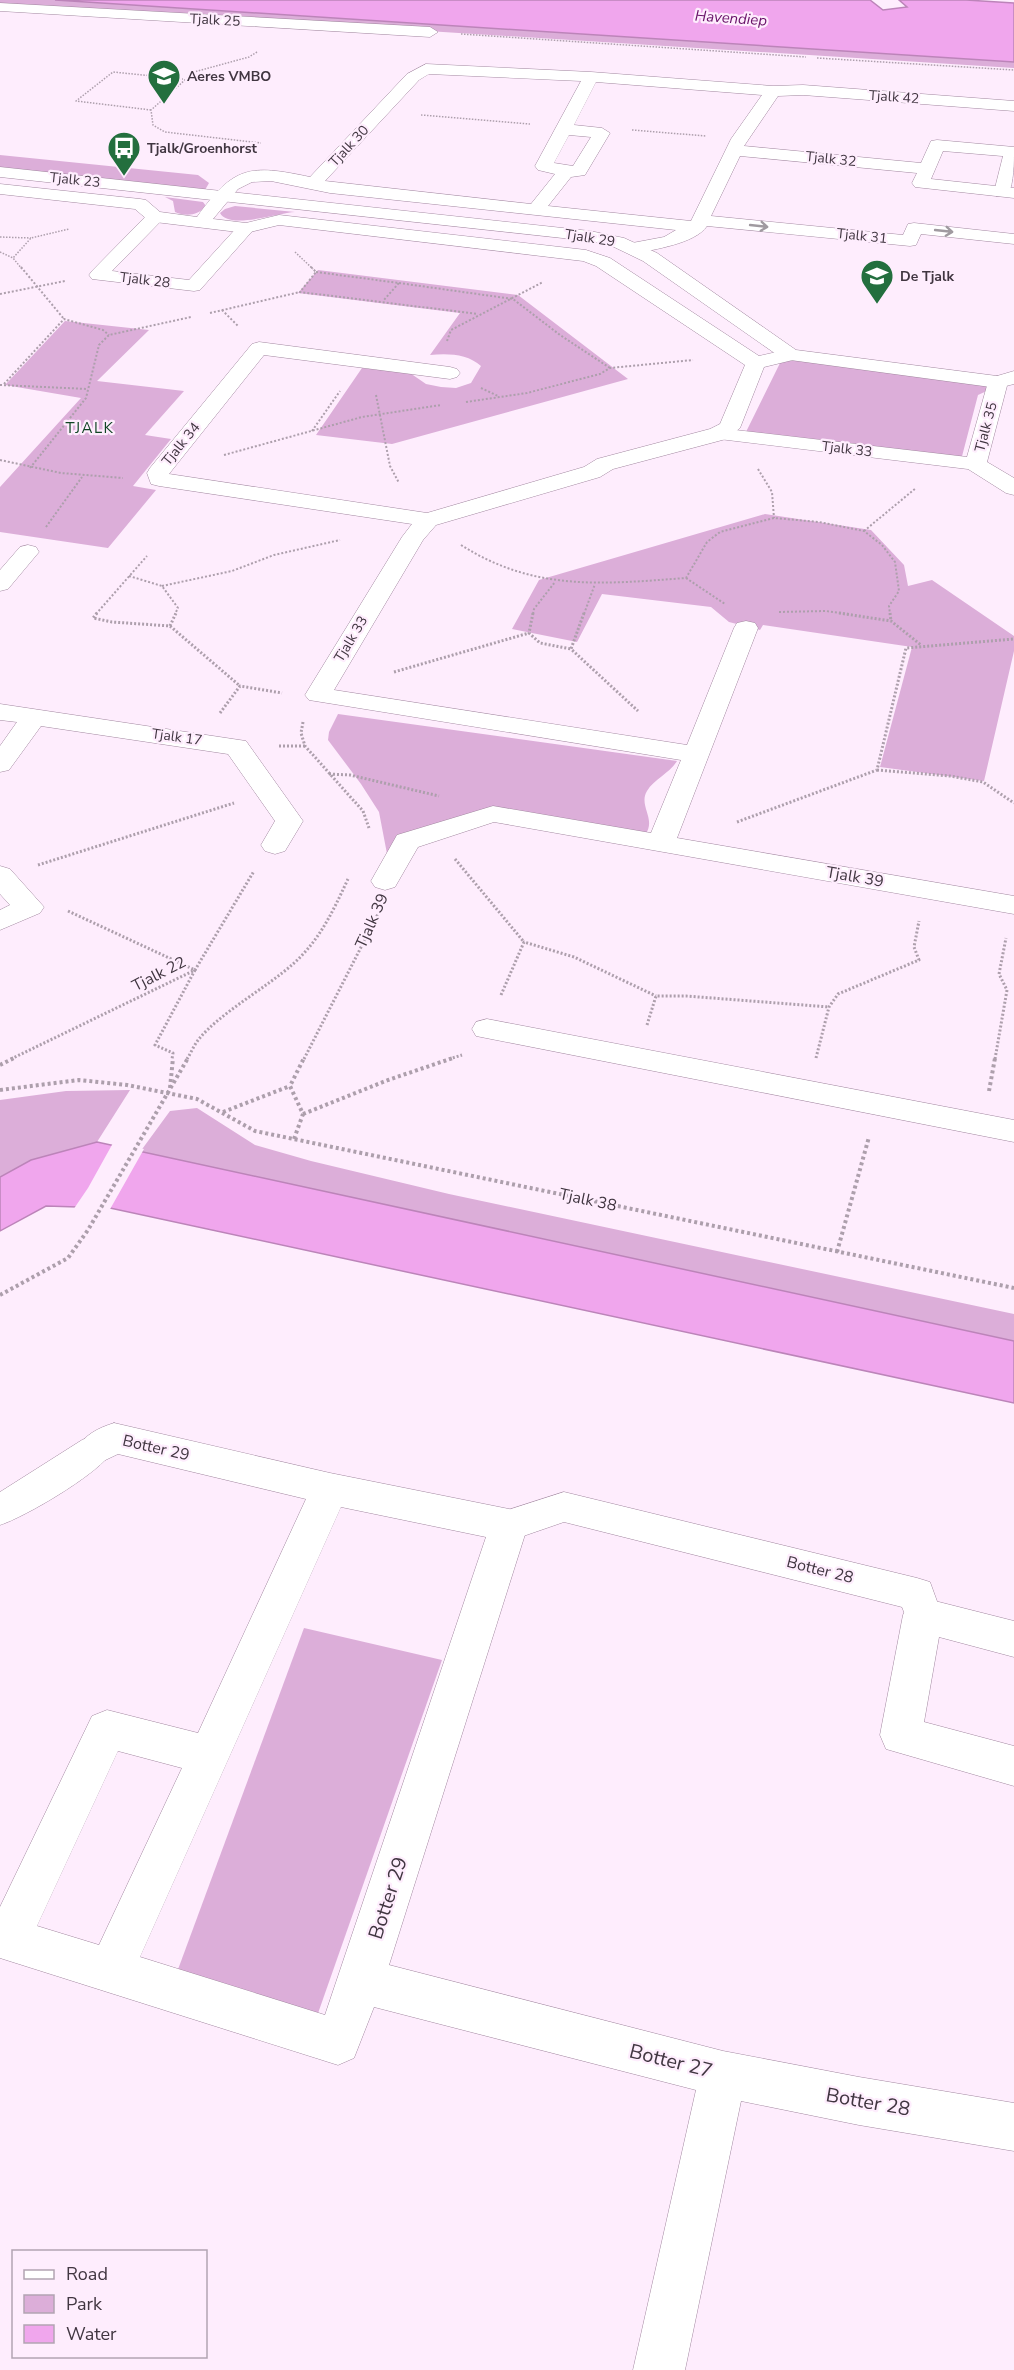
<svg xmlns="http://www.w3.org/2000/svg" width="1014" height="2370" font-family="'Nunito Sans',sans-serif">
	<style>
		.green { fill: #dcaed9 }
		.water { fill: #f0a6ed; stroke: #bc84b9; stroke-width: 1.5 }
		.pier { fill: #feedfd }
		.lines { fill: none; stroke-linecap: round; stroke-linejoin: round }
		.pedestrian-casing { stroke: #a288a0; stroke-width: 1 }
		.minor-casing { stroke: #a288a0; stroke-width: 1 }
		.tertiary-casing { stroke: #a288a0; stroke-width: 1 }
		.path-far3 { stroke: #ad9fac; stroke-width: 1.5; stroke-dasharray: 1.5 1.5; stroke-linecap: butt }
		.path-far2 { stroke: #ad9fac; stroke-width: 2; stroke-dasharray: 2 2; stroke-linecap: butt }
		.path-far1 { stroke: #ad9fac; stroke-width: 3; stroke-dasharray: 2 2; stroke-linecap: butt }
		.path { stroke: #ad9fac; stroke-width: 4; stroke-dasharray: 3 3; stroke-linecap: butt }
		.pedestrian { fill: #fff; fill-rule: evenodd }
		.minor { fill: #fff; fill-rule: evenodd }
		.tertiary { fill: #fff; fill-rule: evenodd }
		.oneway { stroke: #a09aa0 }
		.labels { text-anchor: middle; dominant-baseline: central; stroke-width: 4.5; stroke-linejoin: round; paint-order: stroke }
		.far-street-label { font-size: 14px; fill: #413641; stroke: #feedfd }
		.far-poi-label { font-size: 14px; font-weight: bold; fill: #413641; stroke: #feedfd; text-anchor: start }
		.far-water-label { font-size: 15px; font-style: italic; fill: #681168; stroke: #feedfd }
		.far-neighbourhood-label { font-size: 15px; letter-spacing: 1.5px; fill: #104524; stroke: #feedfd }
		.street-label { font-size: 16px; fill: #413641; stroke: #feedfd }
		.near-street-label { font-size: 20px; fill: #413641; stroke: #feedfd }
	</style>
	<rect width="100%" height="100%" fill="#feedfd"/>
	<!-- green -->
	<g class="green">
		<polygon points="0,0 55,0 1014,62 1014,68 0,4"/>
		<polygon points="0,155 198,175 209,183 205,190 0,168"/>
		<path d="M165,197L203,202L206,206C199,215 186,217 175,212L173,201Z"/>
		<path d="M235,206L295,212C277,213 229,230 220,213L225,209Z"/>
		<path d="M318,270L518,295L628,379L392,444L316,435L362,368L410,373L426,384L441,387L456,388L471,383L481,366C468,354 448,353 430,355L460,313L298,293Z"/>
		<polygon points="65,321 149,330 97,381 184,391 145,435 171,439 133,486 156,490 108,548 0,532 0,487 81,398 5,385"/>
		<polygon points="782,359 1002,384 978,395 960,464 745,434"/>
		<polygon points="765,514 871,530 904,565 908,586 932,580 1014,636 1014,651 984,781 880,767 912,647 763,625 760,630 729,622 711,607 602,594 577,642 512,629 539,580"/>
		<path d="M338,714L677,761C670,773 654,779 647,791C638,806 657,819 645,835L489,814L388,859L379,812L361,784L328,740L329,732Z"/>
		<polygon points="130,1090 97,1142 31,1160 0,1177 0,1100 66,1091"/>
		<polygon points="197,1108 255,1145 311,1161 449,1194 1014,1314 1014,1341 140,1152 170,1111"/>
		<polygon points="304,1628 442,1660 316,2019 173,1983"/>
	</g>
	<!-- water -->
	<g class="water">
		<polygon points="55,0 870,0 883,10 907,7 899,0 966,0 1014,3 1014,62"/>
		<polygon points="97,1142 1014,1341 1014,1403 110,1208 46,1206 0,1231 0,1177 31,1160"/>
	</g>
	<!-- pier -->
	<polygon class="pier" points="113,1143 144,1149 109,1211 73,1210 88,1188"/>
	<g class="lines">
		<!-- pedestrian casing -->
		<g class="pedestrian-casing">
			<g id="pedestrian">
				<path d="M1014,148C1014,164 1014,181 1008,196H996L994,192L1004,152L1006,149Z"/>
				<polygon points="155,212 161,213 164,217 161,221 112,271 189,280 240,224 252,224 255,228 200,290 194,291 92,279 89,275 92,271 149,213"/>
				<polygon points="718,428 976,458 983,460 986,464 983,468 976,470 711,438 708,434 711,430"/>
				<polygon points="28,545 36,547 39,552 8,589 0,591 0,570 20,547"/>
				<path d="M95,1435L108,1440L113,1450C102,1472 25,1517 0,1525V1492L82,1440Z"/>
				<polygon points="564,1492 917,1578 930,1582 942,1615 936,1627 923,1632 910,1627 902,1607 564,1522 509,1541 496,1536 491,1525 496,1514"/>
			</g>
		</g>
		<!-- minor casing -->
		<g class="minor-casing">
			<g id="minor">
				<polygon points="0,3 430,27 438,32 430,37 0,11"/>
				<path d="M426,64L591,72L773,86L803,85L1014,101V111L803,95L778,96L744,146L921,163L931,141L937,140L1014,147V157L943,151L931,179L1014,188V198L915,187L912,183L917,173L740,156L711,216L903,235L908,224L914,223L1014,234V244L921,234L916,245L910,246L707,226C695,244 654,249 634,254L627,252L625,248L627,244L664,237L676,230L330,193L271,181L252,182L238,189L213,219L246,223L279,215L586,250L610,258L759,356L790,349L797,351L800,355L797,359L764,367L740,428L726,439L613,469L600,477L436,525L423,540L334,690L687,745L734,628L737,623L746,621L755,623L758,628L677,838L1014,896V914L494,822L418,847L395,887L385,890L375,887L371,881L397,835L493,806L651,833L681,760L309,700L305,695L402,537L412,524L159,486L151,484L147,473L150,468L252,344L259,342L450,367L457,369L460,373L457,377L450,379L264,355L169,474L427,513L584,467L597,459L710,429L720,424L745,365L596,266L583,261L279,225L246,233L155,222L149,221L135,209L0,194V184L140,199L146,200L160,212L197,217C234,166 249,164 310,177L407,74ZM429,74L581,81L535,166L538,170L555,174L531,204L325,181L419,80ZM596,82L762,95L731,139L691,221L548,206L571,177L585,175L610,133L602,128L574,125ZM569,135L591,137L573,166L554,163Z"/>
				<polygon points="998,376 1005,378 1008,382 987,462 1014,478 1014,495 1006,493 968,469 965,464 988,382 991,378"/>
				<polygon points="0,704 246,741 303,821 285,851 275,854 265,851 261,845 275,821 228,754 41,726 9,770 0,772 0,746 17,722 0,720"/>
				<polygon points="0,866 10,869 44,907 40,913 0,930 0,910 10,905 0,894"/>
				<polygon points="487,1019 1014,1120 1014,1142 476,1036 472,1029 476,1022"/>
				<path d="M114,1423L330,1473L509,1509L523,1514L528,1525L389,1965L723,2051L859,2077L1014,2103V2151L859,2125L741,2101L685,2370H633L696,2090L374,2007L354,2058L338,2065L0,1958V1907L92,1716L107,1710L198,1733L306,1499L118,1454L95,1465L82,1461L76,1450C84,1435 98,1428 114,1423ZM341,1507L486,1537L325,2015L140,1957ZM118,1751L182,1768L99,1945L37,1926Z"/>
				<polygon points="923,1598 1014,1621 1014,1657 939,1637 924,1722 1014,1746 1014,1786 886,1749 880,1735 903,1615 909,1603"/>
			</g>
		</g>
		<!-- tertiary casing -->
		<g class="tertiary-casing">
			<polygon id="tertiary" points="0,167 590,231 624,238 657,253 796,350 997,376 1014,371 1014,384 998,388 783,359 643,261 612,246 590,241 0,177"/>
		</g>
		<!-- path-far3 -->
		<g class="path-far3">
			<polyline points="461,34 806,57"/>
			<polyline points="257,52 249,57 194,72 151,110 153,125 165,132 261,143"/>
			<polyline points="817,58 1014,70"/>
			<polyline points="151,110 76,101 113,72 183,79"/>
			<polyline points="421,115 530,124"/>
			<polyline points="632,130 706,136"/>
			<polyline points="0,237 31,238"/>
			<polyline points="0,252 13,258"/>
			<polyline points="295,252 313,269"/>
			<polyline points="22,269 13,258 31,238 69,229"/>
		</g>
		<!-- path-far2 -->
		<g class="path-far2">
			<polyline points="21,267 64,319"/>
			<polyline points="311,267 316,272 300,292 478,314"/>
			<polyline points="316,272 399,283 383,301"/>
			<polyline points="399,283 513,299 560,335 610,368"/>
			<polyline points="0,294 65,281"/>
			<polyline points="222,310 238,326"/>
			<polyline points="210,313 300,292"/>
			<polyline points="447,341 451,330 543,282"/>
			<polyline points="4,384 64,319 103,330 109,335"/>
			<polyline points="0,385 88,389"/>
			<polyline points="481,388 498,396"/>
			<polyline points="376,395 390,466 399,483"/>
			<polyline points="466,402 527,393 600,374 610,368 693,360"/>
			<polyline points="312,431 340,391"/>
			<polyline points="224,455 362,417 441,405"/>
			<polyline points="0,460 61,473 123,478"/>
			<polyline points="30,468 86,398 99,345 109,335 191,317"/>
			<polyline points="758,469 772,492 774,518"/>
			<polyline points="46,527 82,477"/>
			<polyline points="864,531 916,488"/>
			<path d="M461,545C535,592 603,584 686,578L707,542L720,532L774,518L819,522L864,531L882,545L895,562L899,591L889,606L890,614"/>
			<polyline points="129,576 162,586 178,608 175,614"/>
			<polyline points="686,578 725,604"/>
			<polyline points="162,586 232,571 274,555 340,540"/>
			<polyline points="779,612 826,611 849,614"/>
			<polyline points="96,614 147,556"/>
			<polyline points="533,614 534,609 555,582"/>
			<polyline points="584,614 595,584"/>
		</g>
		<!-- path-far1 -->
		<g class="path-far1">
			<polyline points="97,613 93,618 112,622 170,626 240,686"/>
			<polyline points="533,613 529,633 540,643 571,649"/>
			<polyline points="584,613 571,649 638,711"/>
			<polyline points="839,613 891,621 921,645"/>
			<polyline points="890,613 891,621"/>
			<polyline points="170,626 176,613"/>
			<polyline points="394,672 529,633"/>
			<polyline points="220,713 240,686 282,693"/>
			<polyline points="303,722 301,733 305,746 363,811 369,828"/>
			<polyline points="279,746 305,746"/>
			<polyline points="877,770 950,776 983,782 1014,803"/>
			<polyline points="329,774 350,775 439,796"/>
			<polyline points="737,822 877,770 906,648 1014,639"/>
			<polyline points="455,859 524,942"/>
			<polyline points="38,865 234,803"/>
			<polyline points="68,911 195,970 155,1045 173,1053 172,1059"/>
			<polyline points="501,995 524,942 574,957 656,996"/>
			<polyline points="647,1025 656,996 686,996 829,1007"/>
			<polyline points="816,1058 829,1007 838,994 919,960 914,947 919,921"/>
			<polyline points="11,1059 195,970 254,871"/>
			<path d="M187,1059C191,1053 194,1045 199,1039C220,1013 266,988 293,964C320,940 333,911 348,879"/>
			<polyline points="304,1059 379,912"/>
			<polyline points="449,1059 462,1055"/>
			<polyline points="995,1059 1007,990 999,974 1006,938"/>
		</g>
		<!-- path -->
		<g class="path">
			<polyline points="0,1065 14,1058"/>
			<polyline points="170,1088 173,1058"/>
			<polyline points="0,1090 79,1080 127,1085 197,1099 255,1131 1014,1288"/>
			<polyline points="989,1091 995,1058"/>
			<polyline points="223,1112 290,1086"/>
			<polyline points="303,1114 388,1080 453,1058"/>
			<polyline points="294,1139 303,1114 290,1086 304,1058"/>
			<polyline points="837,1252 869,1137"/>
			<polyline points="0,1295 68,1258 88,1230 188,1058"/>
		</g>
		<!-- pedestrian -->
		<use href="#pedestrian" class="pedestrian"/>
		<!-- minor -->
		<use href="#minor" class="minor"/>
		<!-- tertiary -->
		<use href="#tertiary" class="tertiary"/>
	</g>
	<!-- one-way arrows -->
	<defs><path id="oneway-shaft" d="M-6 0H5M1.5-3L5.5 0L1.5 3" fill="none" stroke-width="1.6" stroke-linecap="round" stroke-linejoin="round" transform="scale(1.5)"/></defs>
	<g class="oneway">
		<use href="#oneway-shaft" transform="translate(759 226) rotate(6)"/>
		<use href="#oneway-shaft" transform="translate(944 231) rotate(6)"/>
	</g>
	<!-- icons -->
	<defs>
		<g id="school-pin" transform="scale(1.725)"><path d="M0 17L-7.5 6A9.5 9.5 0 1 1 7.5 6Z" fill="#236f3e" stroke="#feedfd"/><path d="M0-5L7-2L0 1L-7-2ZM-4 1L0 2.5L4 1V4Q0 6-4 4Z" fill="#fff"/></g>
		<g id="bus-pin" transform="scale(1.725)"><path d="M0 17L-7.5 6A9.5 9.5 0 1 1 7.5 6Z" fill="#236f3e" stroke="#feedfd"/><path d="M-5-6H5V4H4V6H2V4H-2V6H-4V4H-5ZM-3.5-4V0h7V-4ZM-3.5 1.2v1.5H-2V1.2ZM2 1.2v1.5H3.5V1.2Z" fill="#fff"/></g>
	</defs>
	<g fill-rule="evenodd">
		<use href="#school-pin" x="164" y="76"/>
		<use href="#bus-pin" x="124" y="148"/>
		<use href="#school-pin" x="877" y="276"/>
	</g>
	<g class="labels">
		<!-- far-street labels -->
		<g class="far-street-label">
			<text transform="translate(215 20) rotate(3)">Tjalk 25</text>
			<text transform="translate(894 97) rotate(4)">Tjalk 42</text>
			<text transform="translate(349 146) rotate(-47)">Tjalk 30</text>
			<text transform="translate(831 159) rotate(6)">Tjalk 32</text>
			<text transform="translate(75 180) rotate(6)">Tjalk 23</text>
			<text transform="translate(862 236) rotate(6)">Tjalk 31</text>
			<text transform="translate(590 238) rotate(9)">Tjalk 29</text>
			<text transform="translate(145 280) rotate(7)">Tjalk 28</text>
			<text transform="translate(986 427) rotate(-75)">Tjalk 35</text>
			<text transform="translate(181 444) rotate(-51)">Tjalk 34</text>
			<text transform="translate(847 449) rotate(7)">Tjalk 33</text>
			<text transform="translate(351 639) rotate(-59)">Tjalk 33</text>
			<text transform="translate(177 737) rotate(8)">Tjalk 17</text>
		</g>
		<!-- far-poi labels -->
		<g class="far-poi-label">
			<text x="187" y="76">Aeres VMBO</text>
			<text x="147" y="148">Tjalk/Groenhorst</text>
			<text x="900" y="276">De Tjalk</text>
		</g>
		<!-- far-water labels -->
		<g class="far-water-label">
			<text transform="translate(731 18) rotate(4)">Havendiep</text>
		</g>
		<!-- far-neighbourhood labels -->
		<g class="far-neighbourhood-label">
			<text x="90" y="428">TJALK</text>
		</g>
		<!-- street labels -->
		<g class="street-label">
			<text transform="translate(855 877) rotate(10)">Tjalk 39</text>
			<text transform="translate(372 921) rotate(-66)">Tjalk 39</text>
			<text transform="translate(159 974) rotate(-27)">Tjalk 22</text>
			<text transform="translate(588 1200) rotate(12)">Tjalk 38</text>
			<text transform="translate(156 1448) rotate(13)">Botter 29</text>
			<text transform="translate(820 1570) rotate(14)">Botter 28</text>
		</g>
		<!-- near-street labels -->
		<g class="near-street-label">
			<text transform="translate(388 1898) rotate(-72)">Botter 29</text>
			<text transform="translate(671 2061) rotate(14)">Botter 27</text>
			<text transform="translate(868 2102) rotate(10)">Botter 28</text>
		</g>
	</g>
	<!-- legend -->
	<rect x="12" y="2250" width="195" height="108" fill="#feedfd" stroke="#b2a4b2" stroke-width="1.5"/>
	<rect x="24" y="2270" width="30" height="9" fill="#ffffff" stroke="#b2a4b2" stroke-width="1.5"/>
	<text x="66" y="2280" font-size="18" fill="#413641">Road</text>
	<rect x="24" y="2295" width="30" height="18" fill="#dcaed9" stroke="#b2a4b2" stroke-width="1.5"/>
	<text x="66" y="2310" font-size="18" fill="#413641">Park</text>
	<rect x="24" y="2325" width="30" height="18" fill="#f0a6ed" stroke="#b2a4b2" stroke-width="1.5"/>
	<text x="66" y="2340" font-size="18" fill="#413641">Water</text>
</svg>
